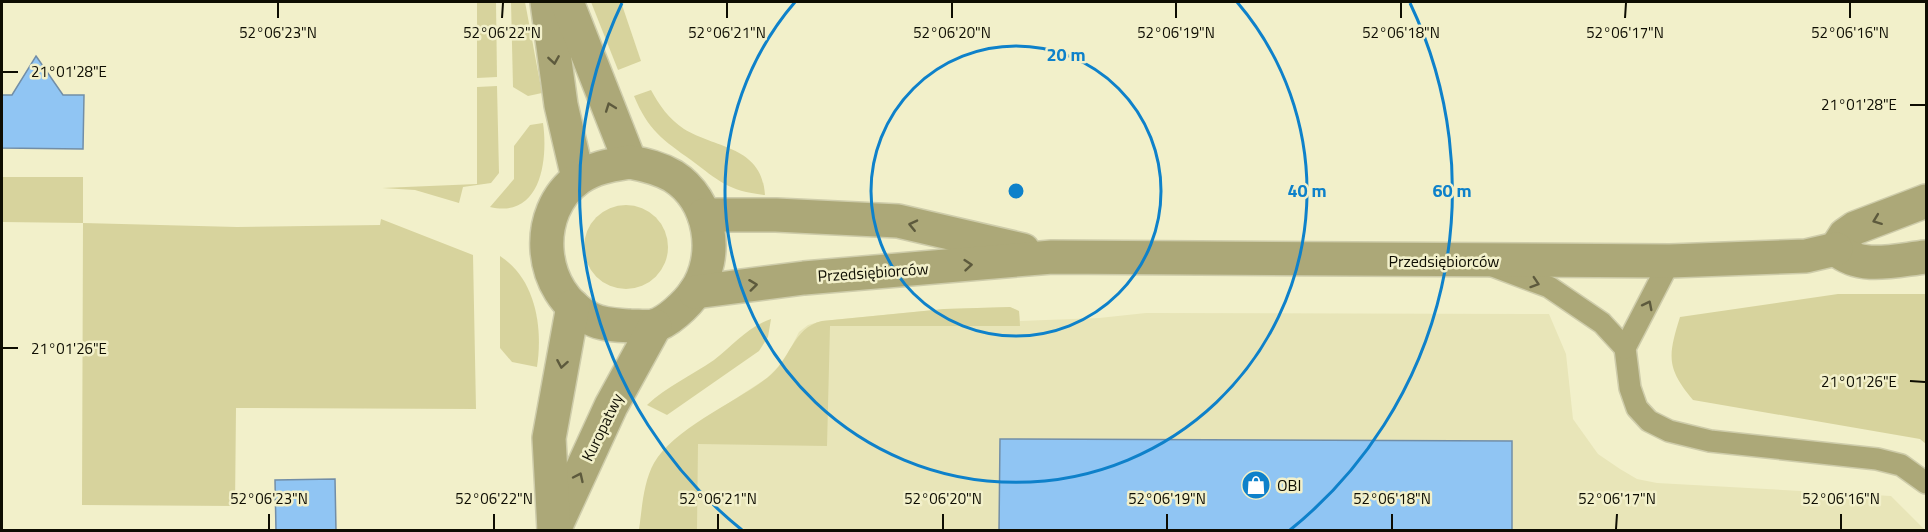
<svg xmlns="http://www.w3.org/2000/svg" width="1928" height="532" font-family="'Titillium Web',sans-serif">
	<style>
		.built { fill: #e8e5b8 }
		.green { fill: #d7d39d }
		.building { fill: #90c5f3; stroke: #728ea7; stroke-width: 1.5 }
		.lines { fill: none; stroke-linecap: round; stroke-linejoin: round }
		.lane-casing { stroke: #ceccaa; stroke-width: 24 }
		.street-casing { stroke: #ceccaa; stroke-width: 36 }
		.lane { stroke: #aca878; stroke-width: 21 }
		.street { stroke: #aca878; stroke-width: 33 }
		.oneway { stroke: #5d5a3d }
		.ticks { fill: none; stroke: #0e0d02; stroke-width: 2 }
		.ring { fill: none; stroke: #0e81ca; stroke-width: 3 }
		.labels { text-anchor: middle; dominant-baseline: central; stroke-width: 5; stroke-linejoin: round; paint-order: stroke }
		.street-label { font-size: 16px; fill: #0e0d02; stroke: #f2f0ca }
		.poi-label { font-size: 16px; fill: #0e0d02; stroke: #f2f0ca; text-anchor: start }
		.ticks-label { font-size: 15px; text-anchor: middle; fill: #0e0d02; stroke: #f2f0ca; stroke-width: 5; stroke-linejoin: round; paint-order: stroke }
		.centre { fill: #0e81ca; stroke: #f2f0ca; stroke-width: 3 }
		.ring-label { font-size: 18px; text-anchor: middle; font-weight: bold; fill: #0e81ca; stroke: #f2f0ca; stroke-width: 5; stroke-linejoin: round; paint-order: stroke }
	</style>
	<rect width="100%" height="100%" fill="#f2f0ca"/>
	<!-- built -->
	<polygon class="built" points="1010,307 1019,311 1020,321 1099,318 1146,313 1549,314 1566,354 1573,419 1598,454 1620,469 1637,479 1657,483 1891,496 1925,530 639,530 647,483 658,458 695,425 767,378 784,361 799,332 808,325 822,321 945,309"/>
	<!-- green -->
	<g class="green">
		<polygon points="477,2 496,2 497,77 477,78"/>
		<polygon points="511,2 525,2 542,93 528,96 513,87"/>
		<polygon points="591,2 621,2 641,61 618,70"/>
		<polygon points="497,86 499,173 491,183 463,187 459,203 415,190 382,188 477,184 477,87"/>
		<path d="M651,90C659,105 669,119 684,129C717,149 762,146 765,195C728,191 719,181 691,160C663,140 648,130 634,96Z"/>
		<path d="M543,123C548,158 542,219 490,207L514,179V146L530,125Z"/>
		<polygon points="2,177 83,177 83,223 237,227 380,225 381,219 473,255 476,409 236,408 235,506 82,505 83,223 2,222"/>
		<circle cx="626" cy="247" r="42"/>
		<path d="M500,256C536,279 543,328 537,367L512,362L500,348Z"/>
		<path d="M1838,294H1926V444L1920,439L1693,400C1666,368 1668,356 1680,317Z"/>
		<path d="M1010,307L1019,311L1020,326H830L827,446L698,444L697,530H639C642,509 643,483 654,463C673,429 736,402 767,378C791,360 792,328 822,321L944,309Z"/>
		<path d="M771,319L768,337L759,351L667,415L647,405C667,386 691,376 714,360C734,345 746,328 771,319Z"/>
	</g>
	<!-- building -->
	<g class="building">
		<polygon points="36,56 63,95 84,95 83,149 2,148 2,95 12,95"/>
		<polygon points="1000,439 1512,441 1512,531 999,531"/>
		<polygon points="335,479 336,531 276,531 275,480"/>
	</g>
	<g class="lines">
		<!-- lane casing -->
		<g class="lane-casing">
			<g id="lane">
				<polyline points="1670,261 1625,348 1630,388 1637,408 1649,421 1669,431 1710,441 1877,459 1901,465 1926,483"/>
				<polyline points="1490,265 1549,287 1602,323 1625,348"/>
			</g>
		</g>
		<!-- street casing -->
		<g class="street-casing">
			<g id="street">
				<polyline points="547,2 561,105 578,178"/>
				<polyline points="567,2 630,162"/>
				<path d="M630,162C646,165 659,168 673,176C711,200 720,256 695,292C687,304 667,323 653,326C646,327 638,326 630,326C617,325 603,325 591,319C538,293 531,212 579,178C595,167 612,165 630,162Z"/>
				<polyline points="704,215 776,215 898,221 1023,250"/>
				<polyline points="1836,249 1845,235 1855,228 1926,201"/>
				<path d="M1836,249C1861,271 1896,260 1926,257"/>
				<polyline points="695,292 804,278 1052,257 1670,261 1806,256 1836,249"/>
				<polyline points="554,530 611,406 655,326"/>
				<polyline points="554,530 549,438 573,306"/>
			</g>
		</g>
		<!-- lane -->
		<use href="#lane" class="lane"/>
		<!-- street -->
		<use href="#street" class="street"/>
	</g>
	<!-- one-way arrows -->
	<defs><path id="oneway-chevron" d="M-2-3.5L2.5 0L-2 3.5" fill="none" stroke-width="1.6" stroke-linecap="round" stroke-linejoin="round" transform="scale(1.5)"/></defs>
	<g class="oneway">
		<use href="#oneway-chevron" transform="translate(554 60) rotate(81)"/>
		<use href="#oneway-chevron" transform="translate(610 107) rotate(-110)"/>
		<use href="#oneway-chevron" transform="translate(1877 220) rotate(159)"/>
		<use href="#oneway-chevron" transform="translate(913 225) rotate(-167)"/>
		<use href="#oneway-chevron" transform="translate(968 265) rotate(-5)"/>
		<use href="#oneway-chevron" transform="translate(1535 283) rotate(18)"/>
		<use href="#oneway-chevron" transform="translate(753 285) rotate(-7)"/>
		<use href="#oneway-chevron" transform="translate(1648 305) rotate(-63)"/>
		<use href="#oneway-chevron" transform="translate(562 364) rotate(100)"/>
		<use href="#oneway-chevron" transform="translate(579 477) rotate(-65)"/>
	</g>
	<!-- ticks -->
	<path class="ticks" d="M278,18V3M502,18L503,3M727,18V3M952,18V3M1176,18V3M1401,18V3M1625,18L1626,3M1850,18V3M3,72H18M1910,105H1925M3,348H18M1910,381L1925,382M269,529V514M494,529V514M718,529V514M943,529V514M1167,529V514M1392,529V514M1616,529L1617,514M1841,529V514"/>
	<!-- distance rings -->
	<g class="ring">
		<circle cx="1016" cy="191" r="145"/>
		<path d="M1237 2A291 291 0 1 1 795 2"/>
		<path d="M742 530A436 436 0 0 1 622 3M1410 3A436 436 0 0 1 1290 530"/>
	</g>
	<!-- icons -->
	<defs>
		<g id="shop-disc" transform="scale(1.5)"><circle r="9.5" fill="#0e81ca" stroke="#f2f0ca"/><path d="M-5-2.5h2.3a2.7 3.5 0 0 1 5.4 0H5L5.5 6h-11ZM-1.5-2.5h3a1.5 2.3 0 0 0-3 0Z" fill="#fff"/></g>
	</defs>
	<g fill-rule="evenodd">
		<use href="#shop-disc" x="1256" y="485"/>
	</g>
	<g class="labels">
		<!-- street labels -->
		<g class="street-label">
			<text x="1444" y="261">Przedsiębiorców</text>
			<text transform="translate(873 272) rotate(-4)">Przedsiębiorców</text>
			<text transform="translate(602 427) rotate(-64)">Kuropatwy</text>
		</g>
		<!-- poi labels -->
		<g class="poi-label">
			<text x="1277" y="485">OBI</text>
		</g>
	</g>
	<g class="ticks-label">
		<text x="278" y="38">52°06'23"N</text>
		<text x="502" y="38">52°06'22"N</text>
		<text x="727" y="38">52°06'21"N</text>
		<text x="952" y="38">52°06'20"N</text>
		<text x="1176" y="38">52°06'19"N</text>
		<text x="1401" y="38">52°06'18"N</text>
		<text x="1625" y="38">52°06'17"N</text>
		<text x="1850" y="38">52°06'16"N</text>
		<text x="69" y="77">21°01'28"E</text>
		<text x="1859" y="110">21°01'28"E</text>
		<text x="69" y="354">21°01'26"E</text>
		<text x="1859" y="387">21°01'26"E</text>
		<text x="269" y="504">52°06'23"N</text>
		<text x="494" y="504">52°06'22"N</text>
		<text x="718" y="504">52°06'21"N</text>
		<text x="943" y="504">52°06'20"N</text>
		<text x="1167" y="504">52°06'19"N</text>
		<text x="1392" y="504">52°06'18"N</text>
		<text x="1617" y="504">52°06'17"N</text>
		<text x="1841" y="504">52°06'16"N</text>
	</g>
	<circle cx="1016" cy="191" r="9" class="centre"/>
	<g class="ring-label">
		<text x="1066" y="61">20 m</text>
		<text x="1307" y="197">40 m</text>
		<text x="1452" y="197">60 m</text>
	</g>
	<!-- border -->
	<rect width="1928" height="532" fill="none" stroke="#0e0d02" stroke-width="6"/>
</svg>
